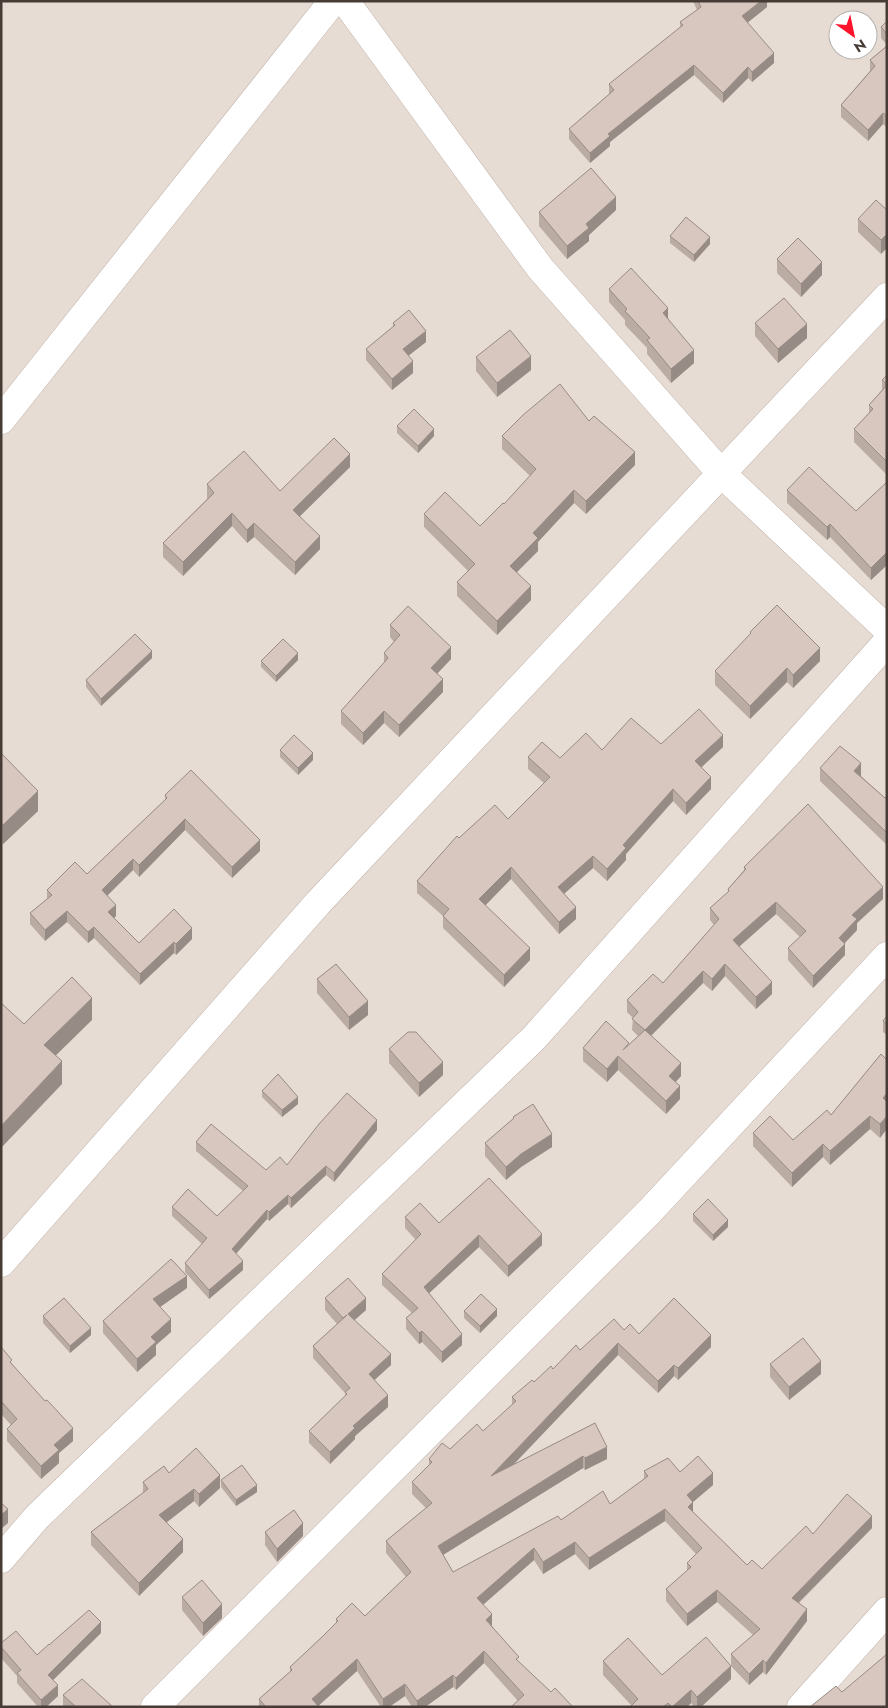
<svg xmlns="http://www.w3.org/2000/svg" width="888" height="1708" font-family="Jost,sans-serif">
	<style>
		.residential { fill: #e7dcd4; fill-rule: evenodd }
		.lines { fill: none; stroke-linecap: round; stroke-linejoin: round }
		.street-casing { stroke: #c2b4ab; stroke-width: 29 }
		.street { stroke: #fff; stroke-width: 28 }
		.wall { fill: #baaba3 }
		.shaded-wall { fill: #978b85 }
		.building { fill: #d8c7be; stroke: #978b85 }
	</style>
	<rect width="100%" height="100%" fill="#f3ece6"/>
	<!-- residential -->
	<path class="residential" d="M1,1H887V1707H1ZM838,20H868V50H838Z"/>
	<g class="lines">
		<!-- street casing -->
		<g class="street-casing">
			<g id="street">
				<polyline points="345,1 540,268 721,473 887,629"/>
				<polyline points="1,420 333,1"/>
				<polyline points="1,1263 318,903 887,297"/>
				<polyline points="1,1559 37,1517 534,1038 887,642"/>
				<polyline points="155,1707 650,1211 887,956"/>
				<polyline points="801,1707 887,1611"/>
			</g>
		</g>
		<!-- street -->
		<use href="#street" class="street"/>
	</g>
	<!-- wall -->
	<g class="wall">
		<polygon points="693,1 767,1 767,7 747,23 774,63 752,82 748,78 723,103 694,75 610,142 610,146 590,163 569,139 569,129 609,94 609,84 680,28 680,22 697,10"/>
		<polygon points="887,21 887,45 881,38 881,27"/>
		<polygon points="887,46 887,128 883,124 868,141 841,117 841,105 870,71 870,60"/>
		<polygon points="616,210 589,235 589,241 567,259 539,226 539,212"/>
		<polygon points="887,210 881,254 858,232 858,219"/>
		<polygon points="670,236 710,244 694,262 670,243"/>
		<polygon points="777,259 822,275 801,297 777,273"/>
		<polygon points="609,289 668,318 694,363 671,383 647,354 647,348 625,325 625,320 609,302"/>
		<polygon points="393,323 426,342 408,356 413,373 392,390 366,360 366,349 393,327"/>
		<polygon points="755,323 807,338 778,363 755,336"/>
		<polygon points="476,357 531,370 497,397 476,371"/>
		<polygon points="887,375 887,475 854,442 854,429 869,413 869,405 882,390 882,380"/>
		<polygon points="589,421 635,465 586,514 574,503 538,542 538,551 517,572 531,600 497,635 457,596 457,582 468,571 424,527 424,514 480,526 504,504 530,476 502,449 502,436"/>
		<polygon points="397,426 434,436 418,453 397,433"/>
		<polygon points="350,467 300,516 320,549 295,575 254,537 247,543 232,526 183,576 163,557 163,543 207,499 207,484 280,491"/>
		<polygon points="887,482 887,565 871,580 830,537 827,540 787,503 787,490 856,511"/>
		<polygon points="390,625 451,659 437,674 443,692 399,737 384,723 363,745 341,724 341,711 384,663 384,653 394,642 390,637"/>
		<polygon points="750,632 820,661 793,688 787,682 750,719 715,685 715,671 750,635"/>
		<polygon points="152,658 101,706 86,687 86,680"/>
		<polygon points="298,660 276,682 261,667 261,661"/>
		<polygon points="661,744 723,747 702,767 711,789 686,815 673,801 626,854 626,860 607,881 593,868 564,894 576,919 559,934 511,879 485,905 530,960 504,987 443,928 443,916 417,893 417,881 459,838 508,819 544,783 528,769 528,757 560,758 602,750"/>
		<polygon points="280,750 313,760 298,775 280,757"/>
		<polygon points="1,753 38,811 3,844 1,842"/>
		<polygon points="820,768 861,776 885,798 887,797 887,845 820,781"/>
		<polygon points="165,795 260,851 232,878 185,830 139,877 133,870 107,895 116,916 114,918 139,943 192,939 176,955 174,953 140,985 94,938 88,943 67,922 45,941 30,924 30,913 47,899 47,890 87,874 165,800"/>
		<polygon points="744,867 883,899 857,923 857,930 845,943 845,955 813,988 788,960 788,948 800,937 776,914 739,947 772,994 756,1009 725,976 712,991 703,983 651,1035 681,1076 676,1082 680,1099 666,1114 618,1070 607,1082 583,1061 583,1048 629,1045 638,1036 632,1030 633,1018 627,1012 627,1000 663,983 714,925 710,920 710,908 728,892 728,889 744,870"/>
		<polygon points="317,979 368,1015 349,1030 317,993"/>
		<polygon points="887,1016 887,1035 883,1032 883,1021"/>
		<polygon points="389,1049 443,1075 419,1097 389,1063"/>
		<polygon points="881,1054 880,1138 870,1129 830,1165 823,1157 792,1187 753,1146 753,1133 793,1140 831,1115"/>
		<polygon points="262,1091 298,1104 282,1117 262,1097"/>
		<polygon points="513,1117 552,1147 521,1167 506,1180 485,1156 485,1143 513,1119"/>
		<polygon points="377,1130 334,1182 326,1175 291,1208 288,1204 269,1221 267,1219 236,1254 243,1270 209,1299 185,1272 185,1263 202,1244 172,1216 172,1207 217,1216 243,1191 196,1151 196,1142 266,1170 287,1165"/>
		<polygon points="693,1214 728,1227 713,1241 693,1221"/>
		<polygon points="405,1217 439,1223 542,1245 508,1277 479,1247 429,1293 462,1345 442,1363 422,1342 419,1344 406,1329 406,1318 412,1313 382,1285 382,1274 416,1240 405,1228"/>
		<polygon points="187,1288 160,1307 171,1332 156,1345 156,1355 137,1372 103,1333 103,1321"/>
		<polygon points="325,1298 366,1310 354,1320 391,1365 374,1380 388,1407 355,1436 355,1439 330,1464 309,1443 309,1431 345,1396 345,1393 313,1358 313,1346 337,1324 325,1310"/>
		<polygon points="464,1311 497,1316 480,1333 464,1318"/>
		<polygon points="43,1316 91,1335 70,1353 43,1323"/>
		<polygon points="624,1330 711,1347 678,1380 674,1376 658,1393 618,1355 513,1465 595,1423 607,1459 585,1470 583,1468 443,1555 453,1572 561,1520 610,1504 644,1479 644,1471 680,1472 713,1485 693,1502 693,1512 747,1565 762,1569 813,1534 872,1528 799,1603 807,1621 766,1675 763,1672 749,1685 731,1666 731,1679 701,1707 694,1707 691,1703 687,1707 630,1707 631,1705 603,1675 603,1661 662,1675 731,1666 731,1654 753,1635 717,1602 687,1626 666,1601 666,1589 687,1571 687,1563 696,1554 665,1521 589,1570 575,1554 543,1574 534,1560 483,1605 492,1626 519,1662 551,1692 573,1707 518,1701 484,1663 456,1690 453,1687 425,1707 412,1707 405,1696 389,1707 381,1707 357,1671 318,1706 319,1707 259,1707 259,1699 290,1672 290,1667 323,1636 336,1623 336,1619 365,1616 406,1577 386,1553 386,1541 426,1508 412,1494 412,1482 429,1465 429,1459 450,1449 483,1431 512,1405 512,1397 580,1350"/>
		<polygon points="1,1347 12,1364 73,1441 59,1453 59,1463 41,1479 7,1441 7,1429 11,1425 1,1414"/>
		<polygon points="770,1364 821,1374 789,1400 770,1377"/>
		<polygon points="169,1473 220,1488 199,1507 194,1501 166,1523 183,1552 139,1596 91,1545 91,1532 143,1493 143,1482"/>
		<polygon points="221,1480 257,1492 236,1506 221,1487"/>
		<polygon points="265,1532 303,1536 277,1562 265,1545"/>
		<polygon points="182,1597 222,1618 203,1636 182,1610"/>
		<polygon points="101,1633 53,1680 58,1696 46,1707 38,1707 17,1683 17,1676 1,1658 1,1643 37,1655 49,1645"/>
		<polygon points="63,1695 113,1707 63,1707"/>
	</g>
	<!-- shaded-wall -->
	<g class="shaded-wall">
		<polygon points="761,1 767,1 767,7 742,27 742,16"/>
		<polygon points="774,53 774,63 752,82 752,72"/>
		<polygon points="694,65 694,75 610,142 610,146 590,163 590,153 608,134"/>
		<polygon points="748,67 748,78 723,103 723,93"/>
		<polygon points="883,113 883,124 868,141 868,130"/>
		<polygon points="616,197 616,210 589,235 589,241 567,259 567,246 586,224"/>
		<polygon points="887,234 887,248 881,254 881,240"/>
		<polygon points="710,237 710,244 694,262 694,255"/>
		<polygon points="822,262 822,275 801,297 801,284"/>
		<polygon points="668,308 668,321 663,313"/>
		<polygon points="807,324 807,338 778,363 778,349"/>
		<polygon points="426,331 426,342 403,360 403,349"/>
		<polygon points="694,350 694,363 671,383 671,369"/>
		<polygon points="531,356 531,370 497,397 497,383"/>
		<polygon points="413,361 413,373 392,390 392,379"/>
		<polygon points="434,429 434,436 418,453 418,446"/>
		<polygon points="635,452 635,465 586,514 586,501"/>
		<polygon points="350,454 350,467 293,523 293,510"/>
		<polygon points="574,490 574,503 538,542 538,551 510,579 510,566 533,533"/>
		<polygon points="232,513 232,526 183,576 183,562"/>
		<polygon points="254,523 254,537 247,543 247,530"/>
		<polygon points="830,524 830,537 827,540 827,527"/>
		<polygon points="320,536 320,549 295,575 295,562"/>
		<polygon points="887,552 887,565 871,580 871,568"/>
		<polygon points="531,586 531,600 497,635 497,621"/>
		<polygon points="451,647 451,659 431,680 431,668"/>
		<polygon points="820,648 820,661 793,688 793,675"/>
		<polygon points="152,651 152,658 101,706 101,699"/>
		<polygon points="298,653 298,660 276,682 276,676"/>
		<polygon points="787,668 787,682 750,719 750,706"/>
		<polygon points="443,679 443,692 399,737 399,725"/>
		<polygon points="384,711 384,723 363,745 363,733"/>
		<polygon points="723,735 723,747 695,773 695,761"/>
		<polygon points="313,753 313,760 298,775 298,768"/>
		<polygon points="861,763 861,776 854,783 854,771"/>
		<polygon points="711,777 711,789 686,815 686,803"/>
		<polygon points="673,789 673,801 626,854 626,860 607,881 607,869 623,845"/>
		<polygon points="38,791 38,811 3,844 3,825"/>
		<polygon points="185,819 185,830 139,877 139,865"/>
		<polygon points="260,840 260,851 232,878 232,867"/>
		<polygon points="593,856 593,868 558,899 558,887"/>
		<polygon points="133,859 133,870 102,901 102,890"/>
		<polygon points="511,867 511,879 479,912 479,899"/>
		<polygon points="883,887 883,899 857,923 857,930 839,949 839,938 852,915"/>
		<polygon points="776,902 776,914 733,952 733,940"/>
		<polygon points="116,905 116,916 108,924 108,912"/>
		<polygon points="576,907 576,919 559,934 559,922"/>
		<polygon points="67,911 67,922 45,941 45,930"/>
		<polygon points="94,927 94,938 88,943 88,932"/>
		<polygon points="192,928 192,939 176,955 176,944"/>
		<polygon points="174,942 174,953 140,985 140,974"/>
		<polygon points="845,944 845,955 813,988 813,976"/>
		<polygon points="530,948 530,960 504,987 504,975"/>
		<polygon points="725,964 725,976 712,991 712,979"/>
		<polygon points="703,971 703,983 645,1042 645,1030"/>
		<polygon points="772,982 772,994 756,1009 756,997"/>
		<polygon points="92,998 92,1020 44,1067 44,1045"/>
		<polygon points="368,1001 368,1015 349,1030 349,1017"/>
		<polygon points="618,1056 618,1070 607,1082 607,1069"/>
		<polygon points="62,1061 62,1084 1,1148 1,1126"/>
		<polygon points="443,1062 443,1075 419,1097 419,1083"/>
		<polygon points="681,1063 681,1076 669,1089 669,1076"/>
		<polygon points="680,1086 680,1099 666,1114 666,1101"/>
		<polygon points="887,1093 887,1107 883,1098"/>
		<polygon points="298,1097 298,1104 282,1117 282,1110"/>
		<polygon points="870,1116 870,1129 830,1165 830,1151"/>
		<polygon points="887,1116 887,1129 880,1138 880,1124"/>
		<polygon points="377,1120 377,1130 334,1182 334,1173"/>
		<polygon points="552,1134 552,1147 521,1167 506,1180 506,1167 521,1154"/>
		<polygon points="823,1144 823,1157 792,1187 792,1173"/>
		<polygon points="326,1166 326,1175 291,1208 291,1198"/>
		<polygon points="288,1195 288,1204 269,1221 269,1212"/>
		<polygon points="267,1210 267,1219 232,1258 232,1249"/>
		<polygon points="728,1220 728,1227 713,1241 713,1235"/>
		<polygon points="542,1234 542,1245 508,1277 508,1266"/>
		<polygon points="479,1235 479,1247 424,1298 424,1287"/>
		<polygon points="243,1261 243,1270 209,1299 209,1290"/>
		<polygon points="187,1276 187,1288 153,1312 153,1299"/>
		<polygon points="366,1298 366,1310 348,1326 348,1314"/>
		<polygon points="497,1309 497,1316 480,1333 480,1326"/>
		<polygon points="171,1319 171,1332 156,1345 156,1355 137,1372 137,1359 151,1337"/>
		<polygon points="91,1328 91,1335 70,1353 70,1346"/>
		<polygon points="422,1331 422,1342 419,1344 419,1333"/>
		<polygon points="462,1334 462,1345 442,1363 442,1352"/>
		<polygon points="711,1335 711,1347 678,1380 678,1368"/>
		<polygon points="618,1343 618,1355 491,1488 491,1476"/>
		<polygon points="391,1354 391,1365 369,1385 369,1374"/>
		<polygon points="821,1361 821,1374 789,1400 789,1387"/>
		<polygon points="674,1365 674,1376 658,1393 658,1381"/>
		<polygon points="388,1395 388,1407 355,1436 355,1439 330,1464 330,1452 353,1426"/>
		<polygon points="73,1428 73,1441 59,1453 59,1463 41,1479 41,1466 54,1445"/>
		<polygon points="607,1447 607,1459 585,1470 585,1458"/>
		<polygon points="583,1456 583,1468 438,1558 438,1546"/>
		<polygon points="713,1473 713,1485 693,1502 693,1514 688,1519 687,1495"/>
		<polygon points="220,1475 220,1488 199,1507 199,1494"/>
		<polygon points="257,1485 257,1492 236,1506 236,1500"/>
		<polygon points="194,1489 194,1501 159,1528 159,1515"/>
		<polygon points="8,1509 8,1523 1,1529 1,1515"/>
		<polygon points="665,1509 665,1521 589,1570 589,1558"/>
		<polygon points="872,1516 872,1528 792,1609 792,1598"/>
		<polygon points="303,1523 303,1536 277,1562 277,1549"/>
		<polygon points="183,1539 183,1552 139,1596 139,1583"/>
		<polygon points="575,1542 575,1554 543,1574 543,1562"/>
		<polygon points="534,1548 534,1560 477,1610 477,1598"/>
		<polygon points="717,1590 717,1602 687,1626 687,1614"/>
		<polygon points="222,1604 222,1618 203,1636 203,1623"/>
		<polygon points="807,1609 807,1621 766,1675 766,1663"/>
		<polygon points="492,1614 492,1626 486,1620"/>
		<polygon points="101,1622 101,1633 48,1685 48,1675"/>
		<polygon points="484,1651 484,1663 456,1690 456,1678"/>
		<polygon points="357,1659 357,1671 317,1707 312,1699"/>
		<polygon points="763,1660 763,1672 749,1685 749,1674"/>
		<polygon points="731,1666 731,1679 701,1707 697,1707 697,1697"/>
		<polygon points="453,1675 453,1687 425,1707 417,1707 417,1701"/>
		<polygon points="405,1684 405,1696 389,1707 383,1707 383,1699"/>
		<polygon points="58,1685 58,1696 46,1707 41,1707 41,1700"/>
		<polygon points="691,1690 691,1703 687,1707 672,1707"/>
	</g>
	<!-- building -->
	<g class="building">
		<polygon points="698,1 761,1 742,16 774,53 752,72 748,67 723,93 694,65 608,134 610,136 590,153 569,129 614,90 609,84 683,25 680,22 701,7"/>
		<polygon points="887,21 887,34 881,27"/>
		<polygon points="887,46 887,116 883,113 868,130 841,105 875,66 870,60"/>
		<polygon points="591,168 616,197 586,224 589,228 567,246 539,212"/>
		<polygon points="876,200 887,210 887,234 881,240 858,219"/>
		<polygon points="686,217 710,237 694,255 670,236"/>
		<polygon points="798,238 822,262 801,284 777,259"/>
		<polygon points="631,268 668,308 663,313 694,350 671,369 647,340 650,338 625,311 627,309 609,289"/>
		<polygon points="784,298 807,324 778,349 755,323"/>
		<polygon points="409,310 426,331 403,349 413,361 392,379 366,349 395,325 393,323"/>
		<polygon points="510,330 531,356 497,383 476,357"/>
		<polygon points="887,375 887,384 882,380"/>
		<polygon points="560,384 589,421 594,416 635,452 586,501 574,490 533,533 538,538 510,566 531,586 497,621 457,582 475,564 424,514 445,492 480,526 503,503 504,504 536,469 502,436 523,415"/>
		<polygon points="887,385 887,462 854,429 873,409 869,405"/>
		<polygon points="414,409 434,429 418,446 397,426"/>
		<polygon points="334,438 350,454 293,510 320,536 295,562 254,523 247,530 232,513 183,562 163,543 214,493 207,484 244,451 280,491"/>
		<polygon points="809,467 856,511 887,482 887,552 871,568 830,524 827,527 787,490"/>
		<polygon points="777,605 820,648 793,675 787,668 750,706 715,671 751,633 750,632"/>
		<polygon points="408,606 451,647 431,668 443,679 399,725 384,711 363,733 341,711 388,658 384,653 400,635 390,625"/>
		<polygon points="135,634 152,651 101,699 86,680"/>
		<polygon points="283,639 298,653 276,676 261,661"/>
		<polygon points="699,709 723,735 695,761 711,777 686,803 673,789 623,845 626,848 607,869 593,856 558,887 576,907 559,922 511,867 479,899 530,948 504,975 443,916 449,909 417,881 457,836 459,838 495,805 508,819 550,777 528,757 542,742 560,758 586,733 602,750 631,718 661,744"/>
		<polygon points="294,735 313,753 298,768 280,750"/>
		<polygon points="840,746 861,763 854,771 885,798 887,797 887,833 820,768"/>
		<polygon points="1,753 38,791 3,825 1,823"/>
		<polygon points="191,770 260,840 232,867 185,819 139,865 133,859 102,890 116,905 108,912 139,943 174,909 192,928 176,944 174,942 140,974 94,927 88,932 67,911 45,930 30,913 52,895 47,890 75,862 87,874 167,798 165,795"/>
		<polygon points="808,804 883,887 852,915 857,919 839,938 845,944 813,976 788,948 806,931 776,902 733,940 772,982 756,997 725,964 712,979 703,971 645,1030 632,1019 638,1012 627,1000 653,974 663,983 719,919 710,908 729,891 728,889 746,869 744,867"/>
		<polygon points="336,964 368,1001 349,1017 317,979"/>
		<polygon points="72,977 92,998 44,1045 62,1061 1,1126 1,1003 24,1024"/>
		<polygon points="887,1016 887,1024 883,1021"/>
		<polygon points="606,1021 629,1043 623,1050 645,1030 681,1063 669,1076 680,1086 666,1101 618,1056 607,1069 583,1048"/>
		<polygon points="408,1032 416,1032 443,1062 419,1083 389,1049"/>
		<polygon points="881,1054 887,1060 887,1093 883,1098 887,1102 887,1116 880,1124 870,1116 830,1151 823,1144 792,1173 753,1133 770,1116 793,1140 827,1110 831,1115"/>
		<polygon points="278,1074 298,1097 282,1110 262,1091"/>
		<polygon points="347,1093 377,1120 334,1173 326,1166 291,1198 288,1195 269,1212 267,1210 232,1249 243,1261 209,1290 185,1263 207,1238 172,1207 188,1189 217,1216 248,1186 196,1142 211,1124 266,1170 280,1157 287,1165 319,1124"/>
		<polygon points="533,1104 552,1134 521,1154 506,1167 485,1143 514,1118 513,1117"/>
		<polygon points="489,1178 542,1234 508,1266 479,1235 424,1287 462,1334 442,1352 422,1331 419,1333 406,1318 418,1308 382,1274 421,1234 405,1217 420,1203 439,1223"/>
		<polygon points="708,1199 728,1220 713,1235 693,1214"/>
		<polygon points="171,1259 187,1276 153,1299 171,1319 151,1337 156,1342 137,1359 103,1321"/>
		<polygon points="348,1278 366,1298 348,1314 391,1354 369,1374 388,1395 353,1426 355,1428 330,1452 309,1431 347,1394 345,1392 350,1388 313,1346 347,1315 343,1318 325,1298"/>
		<polygon points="481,1294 497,1309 480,1326 464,1311"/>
		<polygon points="64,1298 91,1328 70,1346 43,1316"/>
		<polygon points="674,1298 711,1335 678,1368 674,1365 658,1381 618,1343 491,1476 595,1423 607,1447 585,1458 583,1456 438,1546 453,1572 558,1516 561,1520 603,1491 610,1504 648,1476 644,1471 668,1458 680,1472 698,1456 713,1473 687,1495 693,1502 688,1507 747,1565 752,1560 762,1569 806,1526 813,1534 847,1494 872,1516 792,1598 807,1609 766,1663 763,1660 749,1674 731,1654 760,1629 717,1590 687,1614 666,1589 691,1567 687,1563 702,1548 665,1509 589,1558 575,1542 543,1562 534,1548 477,1598 492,1614 486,1620 519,1657 516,1659 551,1692 555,1688 573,1707 511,1707 524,1695 484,1651 456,1678 453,1675 417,1701 405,1684 383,1699 357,1659 312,1699 319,1707 266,1707 259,1699 292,1670 290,1667 323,1636 338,1621 336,1619 352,1603 365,1616 411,1572 386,1541 432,1503 412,1482 432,1462 429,1459 442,1443 450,1449 477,1424 483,1431 516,1401 512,1397 532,1380 534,1382 551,1366 553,1369 576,1345 580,1350 614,1319 624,1330 630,1324 639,1334"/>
		<polygon points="803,1338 821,1361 789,1387 770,1364"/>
		<polygon points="1,1347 12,1360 10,1362 45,1401 47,1400 73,1428 54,1445 59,1450 41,1466 7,1429 17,1419 1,1401"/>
		<polygon points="196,1448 220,1475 199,1494 194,1489 159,1515 183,1539 139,1583 91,1532 148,1489 143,1482 164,1466 169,1473"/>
		<polygon points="242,1465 257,1485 236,1500 221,1480"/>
		<polygon points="1,1503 8,1509 1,1515"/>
		<polygon points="294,1510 303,1523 277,1549 265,1532"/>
		<polygon points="202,1580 222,1604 203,1623 182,1597"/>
		<polygon points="89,1610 101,1622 48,1675 58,1685 41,1700 17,1673 21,1670 1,1647 1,1643 16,1631 37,1655 49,1644 49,1645"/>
		<polygon points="706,1637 731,1666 697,1697 691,1690 672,1707 668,1703 663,1707 630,1707 638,1699 603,1661 628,1638 662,1675"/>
		<polygon points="887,1654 887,1707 810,1707 836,1686 842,1692"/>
		<polygon points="82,1679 113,1707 76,1707 63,1695"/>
	</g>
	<!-- border -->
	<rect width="888" height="1708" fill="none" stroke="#463b35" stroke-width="5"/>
	<!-- north arrow -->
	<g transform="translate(853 35) rotate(147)"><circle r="24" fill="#ffffff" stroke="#b5b1ae"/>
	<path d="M0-4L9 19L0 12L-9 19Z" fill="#fe122c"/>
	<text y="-8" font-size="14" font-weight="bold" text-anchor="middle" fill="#463b35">N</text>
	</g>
</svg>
